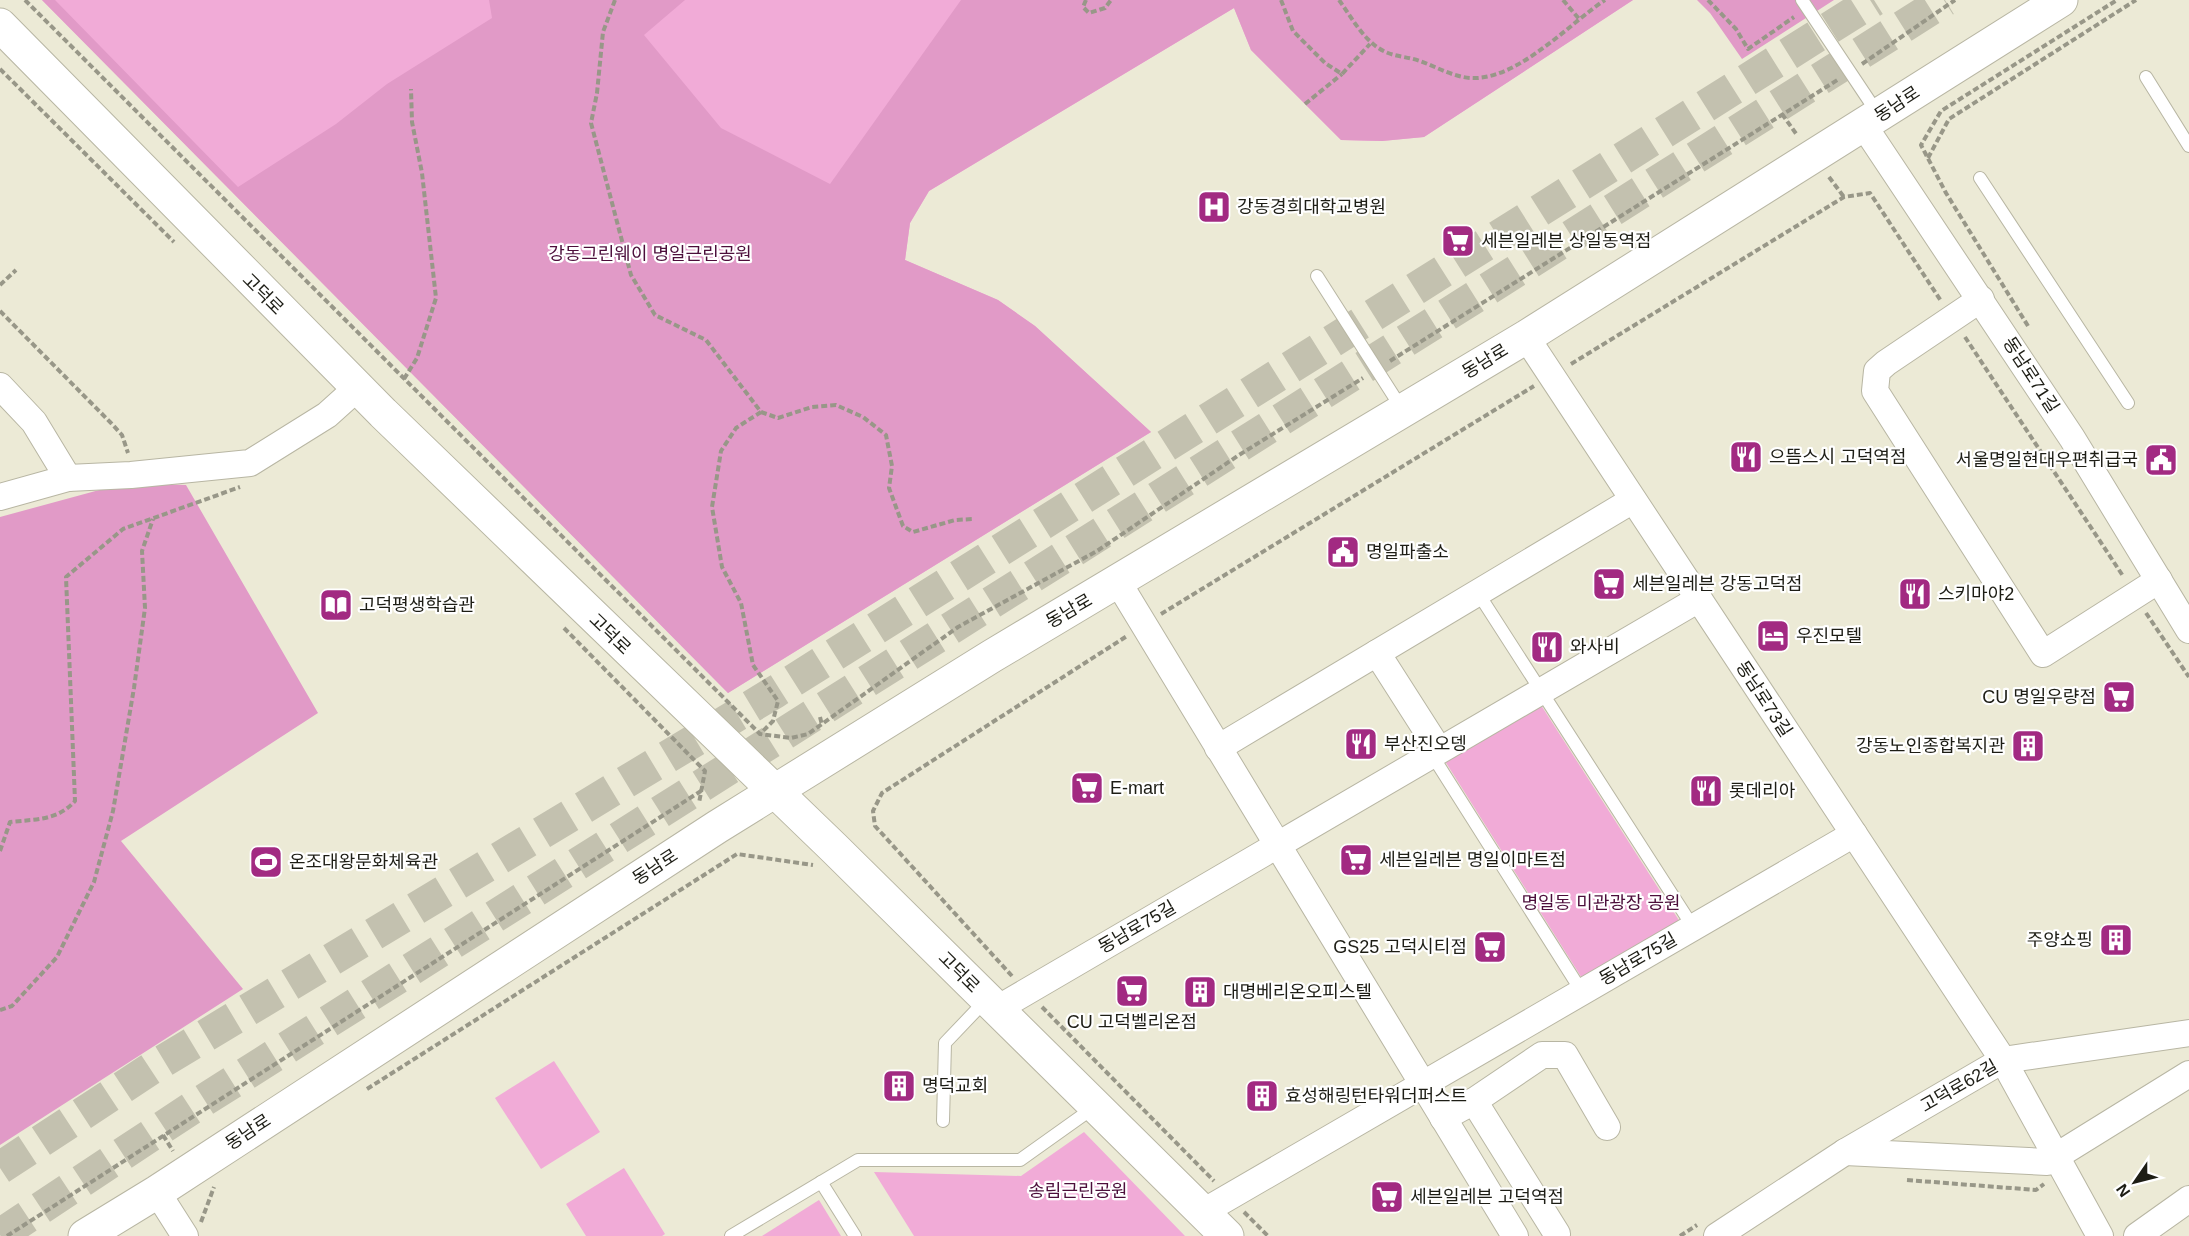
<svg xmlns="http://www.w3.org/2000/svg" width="2189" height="1236" font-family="Arial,'Noto Sans KR',sans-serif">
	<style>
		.green { fill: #f1abd7 }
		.forest { fill: #e19ac7 }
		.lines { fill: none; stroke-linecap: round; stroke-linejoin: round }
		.motorway-tunnel { stroke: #c3c1af; stroke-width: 33; stroke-dasharray: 33 16; stroke-linecap: butt }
		.service-casing { stroke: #b8b6a3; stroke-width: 14 }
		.minor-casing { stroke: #b8b6a3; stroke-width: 28 }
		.secondary-casing { stroke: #b8b6a3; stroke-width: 35 }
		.path { stroke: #989788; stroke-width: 4; stroke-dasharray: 6 3; stroke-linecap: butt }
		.service { stroke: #fff; stroke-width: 12 }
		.minor { stroke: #fff; stroke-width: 26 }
		.secondary { stroke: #fff; stroke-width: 33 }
		.labels { text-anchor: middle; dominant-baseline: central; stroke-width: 4.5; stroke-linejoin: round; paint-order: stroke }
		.street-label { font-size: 18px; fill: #1d1d15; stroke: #fff }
		.poi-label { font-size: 18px; fill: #1d1d15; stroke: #fff; text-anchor: start }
		.park-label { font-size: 18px; fill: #4c0e3b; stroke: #fff }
	</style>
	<rect width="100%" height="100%" fill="#ecead6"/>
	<!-- green -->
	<g class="green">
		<polygon points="42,0 1633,0 1424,137 1382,141 1341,140 1251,50 1234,8 929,191 910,223 905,260 998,300 1035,326 1151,432 728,693"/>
		<polygon points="1539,702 1682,925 1585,983 1443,758"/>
		<polygon points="554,1061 600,1132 541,1169 495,1098"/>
		<polygon points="1084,1132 1185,1236 914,1236 874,1172 1021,1176"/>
		<polygon points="624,1168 665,1234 662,1236 586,1236 566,1204"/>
		<polygon points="819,1200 841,1236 762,1236"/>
	</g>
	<!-- forest -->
	<g class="forest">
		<polygon points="42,0 55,0 238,187 336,124 387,84 492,18 489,0 685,0 644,35 721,128 830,184 961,0 1633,0 1424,137 1382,141 1341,140 1251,50 1234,8 929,191 910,223 905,260 998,300 1035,326 1151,432 728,693"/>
		<polygon points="1697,0 1834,0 1742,59 1710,13"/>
		<polygon points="125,483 186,485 318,713 121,841 243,989 0,1145 0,517"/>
	</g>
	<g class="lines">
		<!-- motorway-tunnel -->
		<g class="motorway-tunnel">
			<polyline points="0,1168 155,1066 775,692 1874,0"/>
			<polyline points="0,1235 201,1102 1945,0"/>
		</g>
		<!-- service casing -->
		<g class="service-casing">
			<g id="service">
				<polyline points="1802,0 1878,114"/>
				<polyline points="2146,77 2189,146"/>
				<polyline points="1980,178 2128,403"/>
				<polyline points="1317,276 1402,409"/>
				<polyline points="1478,593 1693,927"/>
				<polyline points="1432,755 1582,992"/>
				<polyline points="943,1121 945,1043 986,1000"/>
				<polyline points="821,1182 855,1236"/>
				<polyline points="731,1236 858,1160 1020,1160 1093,1108"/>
			</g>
		</g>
		<!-- minor casing -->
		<g class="minor-casing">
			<g id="minor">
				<polyline points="1864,126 2072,438 2189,630"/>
				<polyline points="1981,299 1886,363 1877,371 1875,391 2043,654 2159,580"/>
				<polyline points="1526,337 2003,1060 2100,1236"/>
				<polyline points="0,386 34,422 68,478"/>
				<polyline points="0,497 68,478 131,475 250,463 327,415 357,388"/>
				<polyline points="1118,582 1515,1236"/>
				<polyline points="1377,653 1439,750"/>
				<polyline points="1218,748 1633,500"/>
				<polyline points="997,1009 1699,599"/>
				<polyline points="1474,1101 1542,1055 1565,1055 1607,1127"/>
				<polyline points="1443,1118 1474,1101 1557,1234"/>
				<polyline points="1845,1152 2047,1162 2189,1074"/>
				<polyline points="157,1192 185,1236"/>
				<polyline points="1203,1212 1854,834"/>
				<polyline points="1717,1236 1845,1152 2003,1060 2189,1033"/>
				<polyline points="2137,1236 2189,1199"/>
			</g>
		</g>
		<!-- secondary casing -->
		<g class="secondary-casing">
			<g id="secondary">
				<polyline points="0,25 383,413 834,848 1227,1236"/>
				<polyline points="85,1236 157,1192 717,827 992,656 1526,337 2061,0"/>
			</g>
		</g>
		<!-- path -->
		<g class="path">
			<polyline points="25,0 760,734 791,738 808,734 958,627 1097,551 1239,455 1363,378"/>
			<polyline points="615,0 603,32 597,93 591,123 631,275 655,315 706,340 761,412 736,428 721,451 712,507 722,567 741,603 753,665 778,701 773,721 760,734"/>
			<polyline points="1086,0 1083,7 1089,13 1105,8 1111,0"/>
			<polyline points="1281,0 1293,31 1325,63 1342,74 1370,44"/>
			<path d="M1339,0C1353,19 1365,44 1388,53C1398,57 1409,57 1420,61C1434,66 1448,74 1463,77C1512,87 1567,25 1605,0"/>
			<polyline points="1563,0 1580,20"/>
			<polyline points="1708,0 1736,29 1748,49 1794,17"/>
			<polyline points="1862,64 1955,0"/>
			<polyline points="0,69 174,242"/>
			<polyline points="1305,104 1342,74"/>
			<polyline points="1782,114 1797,135"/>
			<polyline points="1928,158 1949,119 2136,0"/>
			<polyline points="1829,177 1844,197"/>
			<polyline points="0,285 16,270"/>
			<polyline points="0,311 111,423 122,435 128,453"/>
			<polyline points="2028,326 1946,193 1921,145 1941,111 2117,0"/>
			<polyline points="1965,337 2123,576"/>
			<polyline points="1390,361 1839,79"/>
			<polyline points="1571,364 1844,197 1870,193 1941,301"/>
			<polyline points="404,379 417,358 436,298 422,173 412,122 411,89"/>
			<polyline points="761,412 778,418 812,407 836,405 863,417 886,435 892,466 889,488 903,526 913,532 955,520 974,519"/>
			<polyline points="2146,613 2189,677"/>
			<polyline points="1161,614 1534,386"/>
			<polyline points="564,628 705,771 699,803"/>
			<polyline points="820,717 822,725"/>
			<path d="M0,851L10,822C36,819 57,821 75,801L66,577L123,529L240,487"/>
			<polyline points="1012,976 875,826 873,811 882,793 1127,636"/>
			<polyline points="1042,1007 1214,1181"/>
			<polyline points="0,1010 12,1006 57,957 94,882 113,811 134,688 145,608 142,551 153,519"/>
			<polyline points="367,1089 737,854 813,865"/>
			<polyline points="163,1135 173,1151"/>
			<polyline points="1907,1180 2036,1190 2044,1184"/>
			<polyline points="1244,1212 1268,1236"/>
			<polyline points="201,1222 214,1187"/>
			<polyline points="7,1236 701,791"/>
			<polyline points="1680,1236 1697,1225"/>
		</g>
		<!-- service -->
		<use href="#service" class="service"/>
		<!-- minor -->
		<use href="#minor" class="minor"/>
		<!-- secondary -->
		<use href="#secondary" class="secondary"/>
	</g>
	<!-- icons -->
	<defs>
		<g id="hospital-square" transform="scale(1.725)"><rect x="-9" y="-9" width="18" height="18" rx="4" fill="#a22a82" stroke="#fff"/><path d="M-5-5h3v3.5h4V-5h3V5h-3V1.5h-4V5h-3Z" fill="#fff"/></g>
		<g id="supermarket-square" transform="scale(1.725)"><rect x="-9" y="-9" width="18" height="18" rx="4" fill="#a22a82" stroke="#fff"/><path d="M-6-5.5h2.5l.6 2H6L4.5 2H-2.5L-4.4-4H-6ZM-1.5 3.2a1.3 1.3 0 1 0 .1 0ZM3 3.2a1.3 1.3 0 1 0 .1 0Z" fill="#fff"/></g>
		<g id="restaurant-square" transform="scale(1.725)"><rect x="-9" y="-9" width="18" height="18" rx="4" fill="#a22a82" stroke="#fff"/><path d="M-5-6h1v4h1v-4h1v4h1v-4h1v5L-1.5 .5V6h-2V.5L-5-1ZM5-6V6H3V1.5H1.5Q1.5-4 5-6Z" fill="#fff"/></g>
		<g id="civic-square" transform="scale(1.725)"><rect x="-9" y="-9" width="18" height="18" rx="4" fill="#a22a82" stroke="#fff"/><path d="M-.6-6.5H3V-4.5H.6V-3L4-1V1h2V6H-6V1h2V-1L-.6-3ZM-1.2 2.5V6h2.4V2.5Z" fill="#fff"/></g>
		<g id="library-square" transform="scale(1.725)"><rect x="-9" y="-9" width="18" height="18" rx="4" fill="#a22a82" stroke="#fff"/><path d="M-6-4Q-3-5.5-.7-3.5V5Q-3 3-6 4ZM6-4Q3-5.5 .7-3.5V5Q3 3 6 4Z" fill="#fff"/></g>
		<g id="hotel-square" transform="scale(1.725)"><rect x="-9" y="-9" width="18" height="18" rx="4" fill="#a22a82" stroke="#fff"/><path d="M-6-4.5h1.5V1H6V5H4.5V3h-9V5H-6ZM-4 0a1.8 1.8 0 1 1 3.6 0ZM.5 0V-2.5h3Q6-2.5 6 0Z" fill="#fff"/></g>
		<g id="building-square" transform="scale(1.725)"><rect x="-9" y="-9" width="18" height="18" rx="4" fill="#a22a82" stroke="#fff"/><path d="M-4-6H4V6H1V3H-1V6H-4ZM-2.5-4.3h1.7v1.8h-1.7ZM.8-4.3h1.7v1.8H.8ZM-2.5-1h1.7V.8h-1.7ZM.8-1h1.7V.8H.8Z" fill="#fff"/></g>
		<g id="stadium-square" transform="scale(1.725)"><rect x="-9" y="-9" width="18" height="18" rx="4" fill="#a22a82" stroke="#fff"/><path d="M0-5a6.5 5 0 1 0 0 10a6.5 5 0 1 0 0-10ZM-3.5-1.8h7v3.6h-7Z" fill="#fff"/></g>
	</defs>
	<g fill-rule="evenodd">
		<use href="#hospital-square" x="1214" y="207"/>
		<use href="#supermarket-square" x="1458" y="241"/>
		<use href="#restaurant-square" x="1746" y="457"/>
		<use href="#civic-square" x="2161" y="460"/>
		<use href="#civic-square" x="1343" y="552"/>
		<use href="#supermarket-square" x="1609" y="584"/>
		<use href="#restaurant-square" x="1915" y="594"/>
		<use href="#library-square" x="336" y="605"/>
		<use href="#hotel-square" x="1773" y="636"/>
		<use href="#restaurant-square" x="1547" y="647"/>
		<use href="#supermarket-square" x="2119" y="697"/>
		<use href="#restaurant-square" x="1361" y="744"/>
		<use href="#building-square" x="2028" y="746"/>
		<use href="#supermarket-square" x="1087" y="788"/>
		<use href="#restaurant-square" x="1706" y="791"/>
		<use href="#supermarket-square" x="1356" y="860"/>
		<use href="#stadium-square" x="266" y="862"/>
		<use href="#building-square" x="2116" y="940"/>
		<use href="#supermarket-square" x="1490" y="947"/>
		<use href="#supermarket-square" x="1132" y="991"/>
		<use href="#building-square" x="1200" y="992"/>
		<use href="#building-square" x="899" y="1086"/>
		<use href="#building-square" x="1262" y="1096"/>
		<use href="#supermarket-square" x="1387" y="1197"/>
	</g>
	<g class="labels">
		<!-- street labels -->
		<g class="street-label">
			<text transform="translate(1897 104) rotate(-33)">동남로</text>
			<text transform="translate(263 294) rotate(45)">고덕로</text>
			<text transform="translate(1485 361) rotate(-31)">동남로</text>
			<text transform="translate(2031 375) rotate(57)">동남로71길</text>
			<text transform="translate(1069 611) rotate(-30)">동남로</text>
			<text transform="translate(610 634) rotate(44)">고덕로</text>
			<text transform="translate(1764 699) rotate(57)">동남로73길</text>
			<text transform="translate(655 867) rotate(-33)">동남로</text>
			<text transform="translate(1137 927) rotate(-30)">동남로75길</text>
			<text transform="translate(1638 959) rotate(-30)">동남로75길</text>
			<text transform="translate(959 972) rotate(45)">고덕로</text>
			<text transform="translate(1959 1086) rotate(-30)">고덕로62길</text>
			<text transform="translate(248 1132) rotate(-33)">동남로</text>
		</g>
		<!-- poi labels -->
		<g class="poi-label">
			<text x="1237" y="207">강동경희대학교병원</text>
			<text x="1481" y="241">세븐일레븐 상일동역점</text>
			<text x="1769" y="457">으뜸스시 고덕역점</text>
			<text x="2138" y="460" text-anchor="end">서울명일현대우편취급국</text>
			<text x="1366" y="552">명일파출소</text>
			<text x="1632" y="584">세븐일레븐 강동고덕점</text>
			<text x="1938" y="594">스키마야2</text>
			<text x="359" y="605">고덕평생학습관</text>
			<text x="1796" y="636">우진모텔</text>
			<text x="1570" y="647">와사비</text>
			<text x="2096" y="697" text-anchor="end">CU 명일우량점</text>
			<text x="1384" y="744">부산진오뎅</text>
			<text x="2005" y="746" text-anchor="end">강동노인종합복지관</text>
			<text x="1110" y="788">E-mart</text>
			<text x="1729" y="791">롯데리아</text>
			<text x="1379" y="860">세븐일레븐 명일이마트점</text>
			<text x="289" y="862">온조대왕문화체육관</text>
			<text x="2093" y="940" text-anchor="end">주양쇼핑</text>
			<text x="1467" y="947" text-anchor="end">GS25 고덕시티점</text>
			<text x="1223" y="992">대명베리온오피스텔</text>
			<text x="1132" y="1022" text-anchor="middle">CU 고덕벨리온점</text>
			<text x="922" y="1086">명덕교회</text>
			<text x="1285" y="1096">효성해링턴타워더퍼스트</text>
			<text x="1410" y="1197">세븐일레븐 고덕역점</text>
		</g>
		<!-- park labels -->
		<g class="park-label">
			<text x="650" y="254">강동그린웨이 명일근린공원</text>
			<text x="1601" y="903">명일동 미관광장 공원</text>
			<text x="1078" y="1191">송림근린공원</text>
		</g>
	</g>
	<!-- north arrow -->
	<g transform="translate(2135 1182) rotate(235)" stroke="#ffffff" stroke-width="4.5" paint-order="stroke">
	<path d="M0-4.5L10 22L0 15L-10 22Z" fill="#1d1d15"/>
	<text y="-9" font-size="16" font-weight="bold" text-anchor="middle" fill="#1d1d15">N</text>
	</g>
</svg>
